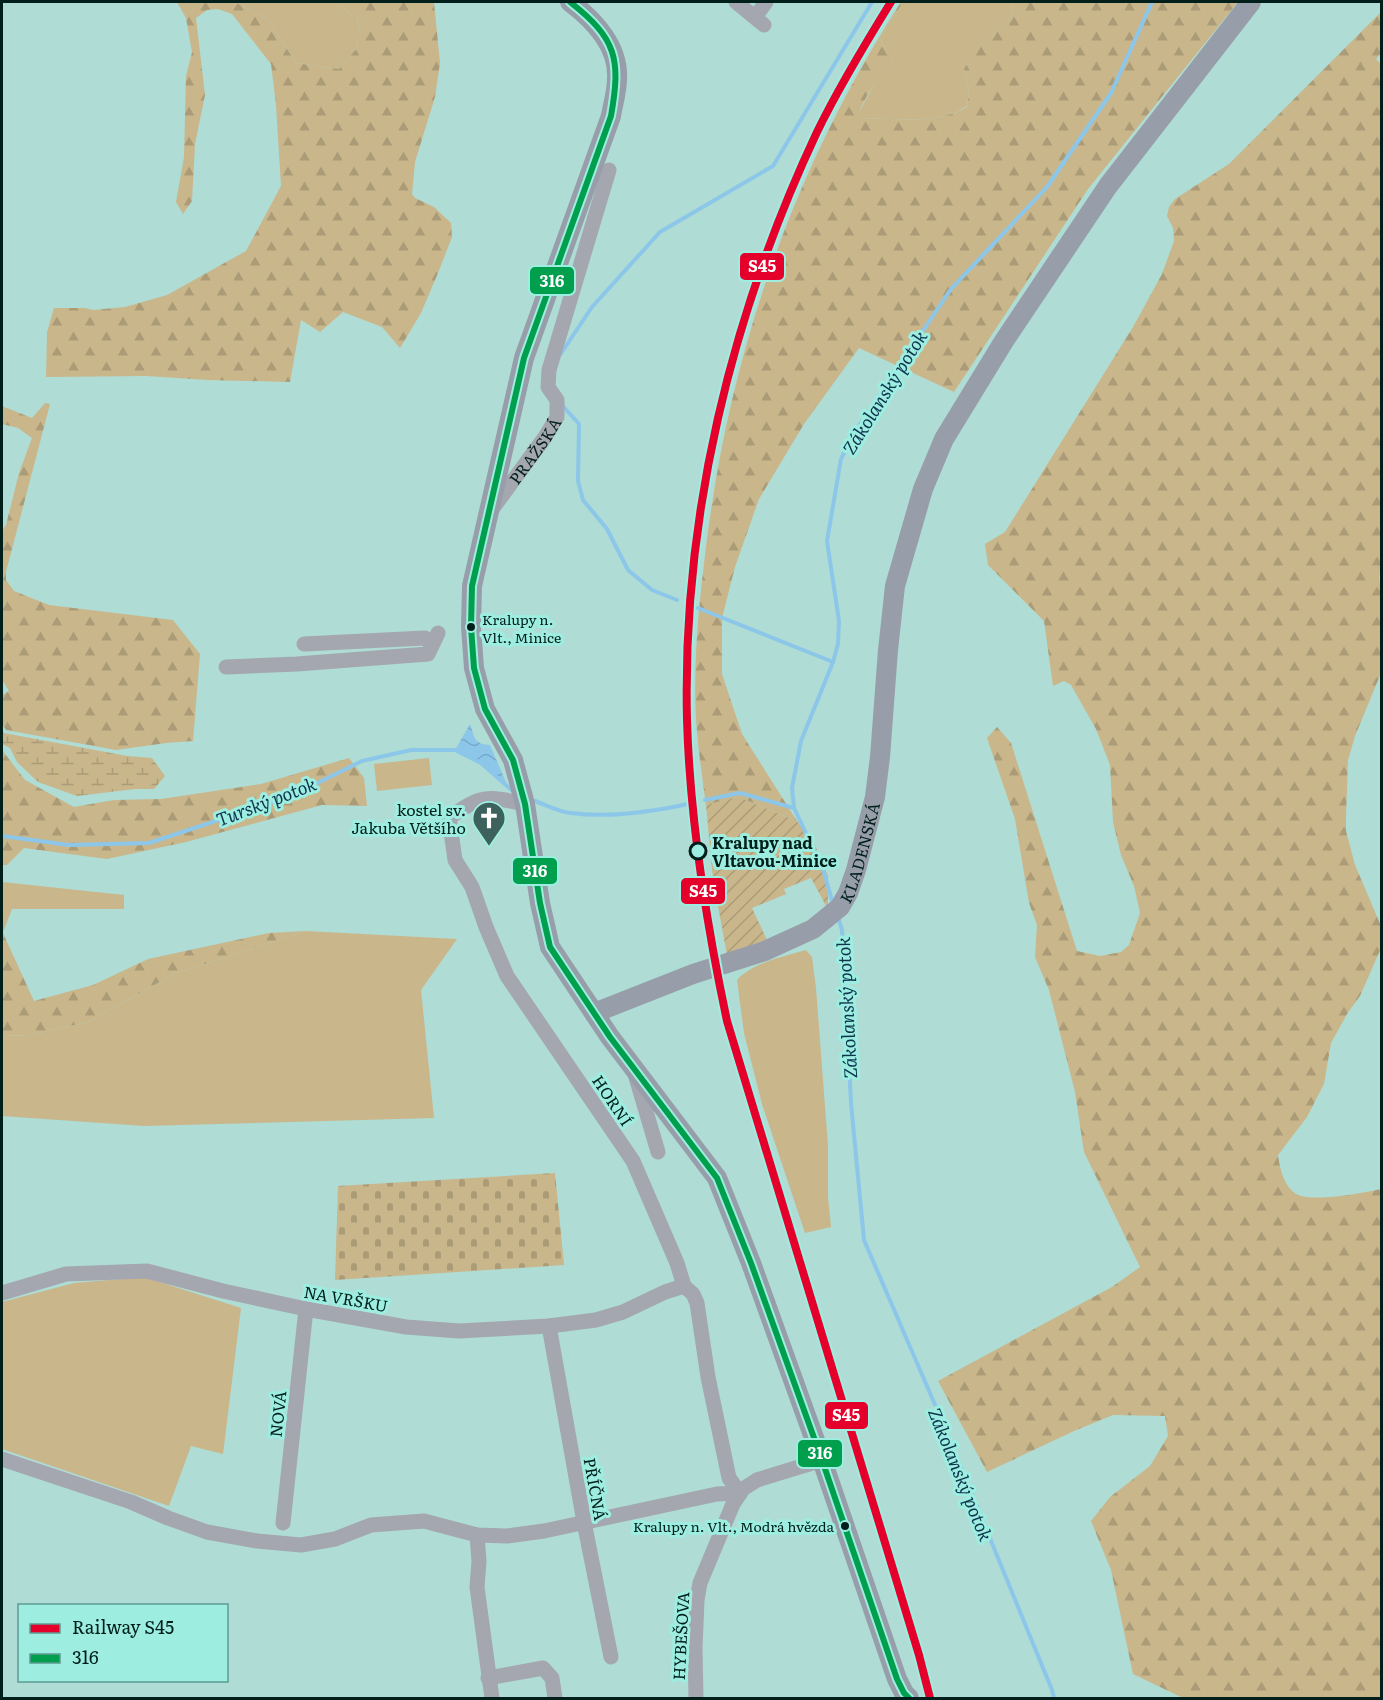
<svg xmlns="http://www.w3.org/2000/svg" width="1383" height="1700" font-family="Literata,serif">
	<style>
		.green { fill: #c9b68b }
		.forest { fill: url(#forest-firs) }
		.wetland { fill: url(#wetland-marsh) }
		.cemetery { fill: url(#cemetery-stones) }
		.garden { fill: url(#garden-furrows) }
		.water { fill: url(#water-waves) }
		.lines { fill: none; stroke-linecap: round; stroke-linejoin: round }
		.stream { stroke: #8cc7ea; stroke-width: 4 }
		.minor { stroke: #a4a6b0; stroke-width: 15 }
		.major { stroke: #979ea9; stroke-width: 20 }
		.bus-1-casing { stroke: #9deee1; stroke-width: 10 }
		.bus-1 { stroke: #009f4e; stroke-width: 6 }
		.rail-1-casing { stroke: #9deee1; stroke-width: 12 }
		.rail-1 { stroke: #e4002b; stroke-width: 8 }
		.bus-dot { fill: #001f1b; stroke: #9deee1; stroke-width: 2 }
		.stop-dot { fill: #9deee1; stroke: #001f1b; stroke-width: 3 }
		.labels { text-anchor: middle; dominant-baseline: central; stroke-width: 6; stroke-linejoin: round; paint-order: stroke }
		.bus-label { font-size: 14px; fill: #001f1b; stroke: #9deee1; text-anchor: start }
		.street-label { font-size: 16px; fill: #001f1b; stroke: #9deee1 }
		.poi-label { font-size: 16px; fill: #001f1b; stroke: #9deee1; text-anchor: end }
		.stop-label { font-size: 16px; font-weight: bold; fill: #001f1b; stroke: #9deee1; text-anchor: start }
		.water-label { font-size: 18px; font-style: italic; fill: #0f344e; stroke: #9deee1 }
		.line-badge { stroke: #9deee1; stroke-width: 2 }
		.badge-label { font-size: 16px; text-anchor: middle; font-weight: bold; fill: #fff }
	</style>
	<defs>
		<pattern id="forest-firs" width="22" height="20" patternUnits="userSpaceOnUse" patternTransform="scale(1.5)"><rect width="22" height="20" fill="#c9b68b"/><path d="M5 1l3.5 6h-7zM16 11l3.5 6h-7z" fill="#ab9c77"/></pattern>
		<pattern id="wetland-marsh" width="20" height="14" patternUnits="userSpaceOnUse" patternTransform="scale(1.5)"><rect width="20" height="14" fill="#c9b68b"/><path d="M1 5h8M5 5V1M11 12h8M15 12V8" fill="none" stroke="#ab9c77"/></pattern>
		<pattern id="cemetery-stones" width="16" height="16" patternUnits="userSpaceOnUse" patternTransform="scale(1.5)"><rect width="16" height="16" fill="#c9b68b"/><path d="M2 7V4a2 2 0 0 1 4 0v3zM10 15v-3a2 2 0 0 1 4 0v3z" fill="#ab9c77"/></pattern>
		<pattern id="garden-furrows" width="10" height="10" patternUnits="userSpaceOnUse" patternTransform="scale(1.5)"><rect width="10" height="10" fill="#c9b68b"/><path d="M-1 1l2-2M0 10L10 0M9 11l2-2" fill="none" stroke="#ab9c77"/></pattern>
		<pattern id="water-waves" width="16" height="10" patternUnits="userSpaceOnUse" patternTransform="scale(1.5)"><rect width="16" height="10" fill="#8cc7ea"/><path d="M0 5q4-4 8 0t8 0" fill="none" stroke="#77aac8"/></pattern>
	</defs>
	<rect width="100%" height="100%" fill="#afdcd4"/>
	<!-- green -->
	<g class="green">
		<polygon points="235,2 337,2 359,22 357,48 339,69 296,63 269,21"/>
		<polygon points="903,2 1011,2 1013,16 986,43 976,48 964,69 969,89 967,106 956,113 926,120 856,118 878,77 892,60 880,39"/>
		<polygon points="429,758 432,785 377,791 374,764"/>
		<polygon points="2,882 124,895 124,909 12,909 3,932 2,931"/>
		<polygon points="306,931 457,939 421,990 434,1118 144,1126 2,1116 2,1036 29,1035 88,1022 174,974"/>
		<path d="M806,950L812,957L816,988L828,1146V1197L831,1227L805,1233L762,1104L744,1033L737,980C754,962 783,957 806,950Z"/>
		<polygon points="144,1277 241,1308 223,1454 191,1446 169,1506 2,1449 2,1302 74,1283"/>
	</g>
	<!-- forest -->
	<g class="forest">
		<polygon points="177,2 235,2 269,21 296,63 339,69 357,48 359,22 337,2 434,2 440,63 435,97 415,162 412,194 415,198 434,207 451,223 452,237 438,273 421,313 400,348 382,327 343,312 320,332 301,320 290,382 208,380 146,376 46,377 47,332 54,308 85,308 93,310 125,307 167,295 246,251 281,186 276,105 271,64 232,14 218,9 207,10 196,18 205,95 195,144 192,201 183,214 176,202 184,157 186,76 192,52 186,18"/>
		<path d="M901,2H903L880,39L892,60C878,78 864,97 857,118L926,120L956,113L967,107L969,89L964,69L976,47L986,43L1013,16L1011,2H1238L1088,189L954,392L859,348L804,424L759,499L735,567L722,618V674L742,734L797,821L738,797L706,805C702,776 698,748 696,719C693,662 699,604 706,547C730,351 794,168 901,2Z"/>
		<path d="M1381,12V53L1376,59L1382,65V557L1379,578L1382,596L1381,673L1355,736L1348,760L1346,816V831L1355,865L1381,926V948L1360,996L1347,1014L1331,1043L1324,1084L1307,1117L1278,1155C1280,1169 1284,1188 1298,1195C1315,1202 1363,1193 1381,1189V1698H1183L1133,1674L1111,1570L1091,1521L1110,1497L1150,1466L1168,1436L1165,1416L1113,1415L1074,1431L987,1472L938,1381L1112,1287L1140,1267L1084,1152L1075,1092L1049,990L1035,957L1037,925L1029,903L1015,819L987,738L997,727L1011,743L1077,951L1100,956L1121,952L1129,945L1140,913L1134,886L1121,855L1113,822L1110,765L1096,729L1071,685L1064,681L1053,686L1044,621L988,565L985,544L1005,532L1133,327L1162,274L1174,241L1173,228L1167,216L1169,207L1175,199L1229,164Z"/>
		<polygon points="45,403 50,404 6,572 6,580 14,591 49,605 173,620 200,654 193,741 166,743 116,750 6,730 2,724 2,695 9,691 2,680 2,531 6,525 19,473 32,438 18,428 2,424 2,406 32,418"/>
		<polygon points="2,750 25,780 74,807 114,800 161,799 261,784 349,758 364,778 367,806 322,805 186,842 107,859 24,848 7,865 2,865"/>
		<polygon points="2,931 34,1001 93,985 148,959 269,933 306,931 174,974 88,1022 29,1035 2,1036"/>
	</g>
	<!-- wetland -->
	<polygon class="wetland" points="2,730 4,733 127,756 152,758 165,776 154,789 135,789 77,796 38,782 17,762 10,748 2,744"/>
	<!-- cemetery -->
	<polygon class="cemetery" points="555,1173 564,1265 335,1280 338,1186"/>
	<!-- garden -->
	<polygon class="garden" points="738,797 797,821 814,843 828,876 828,906 827,907 825,904 811,878 784,889 786,894 752,908 767,940 727,955 713,879 706,805"/>
	<!-- water -->
	<path class="water" d="M470,724C475,737 473,744 490,745L508,787L481,763L455,750Z"/>
	<g class="lines">
		<!-- stream -->
		<g class="stream">
			<polyline points="560,355 592,307 660,232 773,166 872,2"/>
			<polyline points="561,404 579,424 578,481 583,500 607,529 628,570 652,590 677,600"/>
			<polyline points="698,608 833,662"/>
			<polyline points="705,800 740,793 794,808"/>
			<path d="M535,801C546,805 559,812 571,813C608,818 651,812 688,804"/>
			<polyline points="2,836 69,845 149,843 291,796 362,761 411,750 455,750 481,763 515,793"/>
			<polyline points="833,904 823,869 794,808 792,788 801,741 833,662 838,644 839,621 827,541 841,459 854,433 951,289 1047,187 1111,93 1152,2"/>
			<polyline points="838,917 842,930 851,1103 864,1240 942,1421 1052,1690 1054,1698"/>
		</g>
		<!-- minor -->
		<g class="minor">
			<polyline points="736,2 764,25"/>
			<polyline points="755,17 766,2"/>
			<path id="s1" d="M490,512L545,437L557,417V400L548,387L549,370L609,170"/>
			<polyline points="304,644 425,638 432,645"/>
			<polyline points="226,667 297,664 428,654 438,633"/>
			<path d="M525,804C487,796 482,794 449,818L455,860L472,887L486,927L507,976L633,1161L677,1263L684,1286L693,1294L697,1303L708,1377L729,1478L740,1493"/>
			<polyline points="635,1074 658,1152"/>
			<polyline points="2,1293 66,1274 147,1271 223,1291 306,1309 406,1327 459,1331 549,1326 596,1320 623,1312 665,1292 684,1286"/>
			<polyline points="549,1326 584,1522 611,1657"/>
			<polyline points="2,1459 131,1502 168,1518 207,1532 257,1541 301,1545 335,1539 371,1525 424,1521 477,1535 507,1536 544,1531 717,1494 740,1493"/>
			<polyline points="283,1523 306,1309"/>
			<polyline points="477,1535 479,1561 477,1587 492,1698"/>
			<polyline points="488,1678 543,1668 552,1678 555,1698"/>
			<polyline points="696,1698 695,1648 697,1600 700,1583 733,1504 743,1489 757,1480 822,1460"/>
		</g>
		<!-- major -->
		<g class="major">
			<path d="M570,2C594,20 619,47 617,79C617,91 613,104 611,116L524,358L472,586L471,627L474,668L485,709L513,760L525,804L540,903L550,947L610,1037L717,1178L751,1263L822,1460L897,1679L904,1693L909,1698"/>
			<path id="s2" d="M594,1013L693,974L765,951L813,929L840,907L848,893L856,870L875,797L880,757L888,650L895,586L923,489L944,439L1004,341L1108,186L1251,2"/>
		</g>
		<!-- bus-1 casing -->
		<g class="bus-1-casing">
			<path id="bus-1" d="M570,2C617,39 621,59 611,116L524,358L472,586L471,627L474,668L485,709L513,760L525,804L540,903L550,947L610,1037L717,1178L751,1263L822,1460L897,1679L904,1693L909,1698"/>
		</g>
		<!-- bus-1 -->
		<use href="#bus-1" class="bus-1"/>
		<!-- rail-1 casing -->
		<g class="rail-1-casing">
			<path id="rail-1" d="M891,2C865,44 839,87 817,132C731,315 682,517 687,720C690,822 706,922 727,1021L919,1655L930,1698"/>
		</g>
		<!-- rail-1 -->
		<use href="#rail-1" class="rail-1"/>
	</g>
	<!-- icons -->
	<defs>
		<g id="church-pin" transform="scale(1.725)"><path d="M0 17L-7.5 6A9.5 9.5 0 1 1 7.5 6Z" fill="#3d615c" stroke="#9deee1"/><path d="M-1.2-6h2.4v3.5h3.3v2.4h-3.3V6h-2.4V-.1h-3.3v-2.4h3.3Z" fill="#fff"/></g>
	</defs>
	<g fill-rule="evenodd">
		<use href="#church-pin" x="489" y="818"/>
	</g>
	<!-- markers -->
	<g class="bus-dot">
		<circle cx="471" cy="627" r="5"/>
		<circle cx="845" cy="1526" r="5"/>
	</g>
	<circle class="stop-dot" cx="698" cy="851" r="8"/>
	<g class="labels">
		<!-- bus labels -->
		<g class="bus-label">
			<text x="482" y="619">Kralupy n.<tspan x="482" dy="18">Vlt., Minice</tspan></text>
			<text x="834" y="1526" text-anchor="end">Kralupy n. Vlt., Modrá hvězda</text>
		</g>
		<!-- street labels -->
		<g class="street-label">
			<text stroke="none"><textPath href="#s1" startOffset="76">PRAŽSKÁ</textPath></text>
			<text stroke="none"><textPath href="#s2" startOffset="328">KLADENSKÁ</textPath></text>
			<text transform="translate(613 1100) rotate(56)">HORNÍ</text>
			<text transform="translate(346 1298) rotate(10)">NA VRŠKU</text>
			<text transform="translate(277 1414) rotate(-84)">NOVÁ</text>
			<text transform="translate(596 1489) rotate(80)">PŘÍČNÁ</text>
			<text transform="translate(680 1636) rotate(-87)">HYBEŠOVA</text>
		</g>
		<!-- poi labels -->
		<g class="poi-label">
			<text x="466" y="809">kostel sv.<tspan x="466" dy="18">Jakuba Většího</tspan></text>
		</g>
		<!-- stop labels -->
		<g class="stop-label">
			<text x="712" y="842">Kralupy nad<tspan x="712" dy="18">Vltavou-Minice</tspan></text>
		</g>
		<!-- water labels -->
		<g class="water-label">
			<text transform="translate(884 392) rotate(-58)">Zákolanský potok</text>
			<text transform="translate(266 801) rotate(-21)">Turský potok</text>
			<text transform="translate(846 1008) rotate(-93)">Zákolanský potok</text>
			<text transform="translate(961 1474) rotate(68)">Zákolanský potok</text>
		</g>
	</g>
	<g class="line-badge">
		<rect x="739" y="252" width="46" height="29" rx="6" fill="#e4002b"/>
		<rect x="529" y="266" width="46" height="29" rx="6" fill="#009f4e"/>
		<rect x="512" y="857" width="46" height="28" rx="6" fill="#009f4e"/>
		<rect x="680" y="877" width="46" height="28" rx="6" fill="#e4002b"/>
		<rect x="824" y="1401" width="45" height="29" rx="6" fill="#e4002b"/>
		<rect x="797" y="1439" width="46" height="29" rx="6" fill="#009f4e"/>
	</g>
	<g class="badge-label">
		<text x="762" y="272">S45</text>
		<text x="552" y="287">316</text>
		<text x="535" y="877">316</text>
		<text x="703" y="897">S45</text>
		<text x="846" y="1421">S45</text>
		<text x="820" y="1459">316</text>
	</g>
	<!-- border -->
	<rect width="1383" height="1700" fill="none" stroke="#001f1b" stroke-width="6"/>
	<!-- legend -->
	<rect x="18" y="1604" width="210" height="78" fill="#9deee1" stroke="#5e9b92" stroke-width="1.5"/>
	<rect x="30" y="1624" width="30" height="9" fill="#e4002b" stroke="#5e9b92" stroke-width="1.5"/>
	<text x="72" y="1634" font-size="18" fill="#001f1b">Railway S45</text>
	<rect x="30" y="1654" width="30" height="9" fill="#009f4e" stroke="#5e9b92" stroke-width="1.5"/>
	<text x="72" y="1664" font-size="18" fill="#001f1b">316</text>
</svg>
